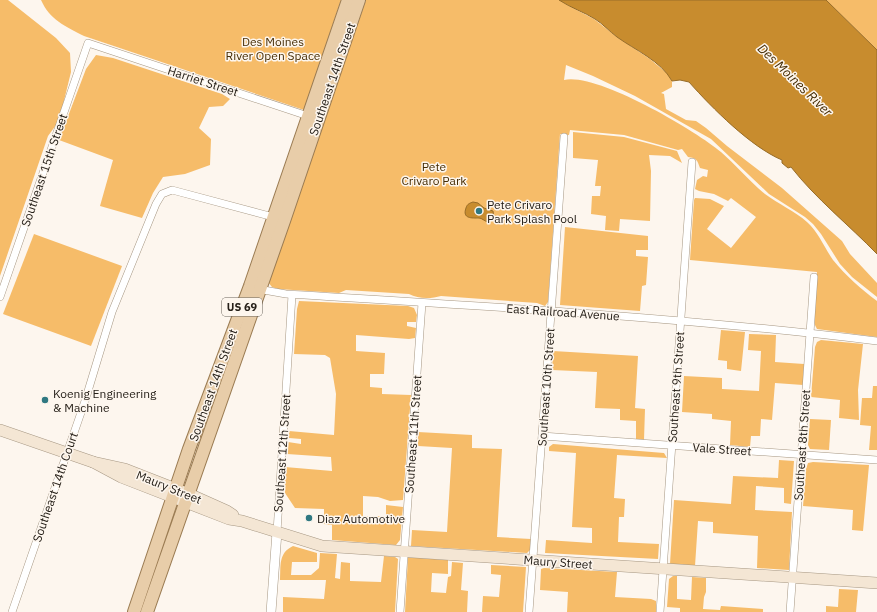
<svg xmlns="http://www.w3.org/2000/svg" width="877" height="612" font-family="'IBM Plex Sans',sans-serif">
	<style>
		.green { fill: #f6bc69 }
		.water { fill: #c88c2e; stroke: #976c28 }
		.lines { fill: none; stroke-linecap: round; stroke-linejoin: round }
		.minor-casing { stroke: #a69783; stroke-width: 8 }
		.tertiary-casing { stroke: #a69783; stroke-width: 10 }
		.secondary-casing { stroke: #a69783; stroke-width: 12 }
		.primary-casing { stroke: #9a7b52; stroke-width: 14 }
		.minor { stroke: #fff; stroke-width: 7 }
		.tertiary { stroke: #fff; stroke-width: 9 }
		.secondary { stroke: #f4e6d4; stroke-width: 11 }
		.primary { stroke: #e8cda9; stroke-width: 12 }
		.poi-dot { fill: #307881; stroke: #fdf6ee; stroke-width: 1.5 }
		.labels { text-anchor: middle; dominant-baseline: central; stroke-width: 3; stroke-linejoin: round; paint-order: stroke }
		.shield { fill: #fdf6ee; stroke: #666059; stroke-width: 1 }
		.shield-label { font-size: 11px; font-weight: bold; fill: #262019 }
		.park-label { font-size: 12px; fill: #452c04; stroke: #fdf6ee }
		.street-label { font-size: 12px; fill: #262019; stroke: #fdf6ee }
		.poi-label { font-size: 12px; fill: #262019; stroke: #fdf6ee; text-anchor: start }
		.water-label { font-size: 13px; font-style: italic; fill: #432a02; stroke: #fdf6ee }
	</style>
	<rect width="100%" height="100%" fill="#fdf6ee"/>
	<!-- green -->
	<g class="green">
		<polygon points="0,0 8,0 56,38 70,53 71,72 59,121 48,136 0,276"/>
		<path d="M41,0H341L304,110L84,36C65,26 50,20 41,0Z"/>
		<path d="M366,0H559L569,6L594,19L617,37L650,59L669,75L672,81V87L661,93L664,94L666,109L686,120L696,121L706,128L727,146L782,188L842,241L850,254L877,283V297L852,277L840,264L821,234L813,224L805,217L769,194L711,139L635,96L593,76L566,65L564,80C596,72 695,130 721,152C736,165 749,181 765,194C778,204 795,211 807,222C819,233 824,247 833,260C846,276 861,289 877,301V337L817,329L815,325L814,321L817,272L690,260L694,200L695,198L710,199L724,206L707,229L731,248L756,217L731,198L728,201L714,194L699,191L695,189L697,180L703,176L707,177L708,170L700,168C697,160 697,158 688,157L682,149L678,150L624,135L570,130L569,135L560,134L548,302L545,306L537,303L441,296C431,299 418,299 409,294L346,290L339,293L278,289L272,287L268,282Z"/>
		<polygon points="826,0 877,0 877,50 830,4"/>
		<polygon points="96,55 113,58 222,94 230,99 223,106 209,107 199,128 211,139 210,165 185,174 163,177 153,193 142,218 100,206 113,160 59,140 86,69"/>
		<polygon points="573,132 624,137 677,151 682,163 670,156 649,155 651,171 650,221 620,219 619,231 605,230 606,216 591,214 592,196 600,196 601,186 595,186 598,160 573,158"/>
		<polygon points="565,227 648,236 648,250 636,250 636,256 648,257 646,285 642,286 640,311 560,305"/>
		<polygon points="34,234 122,266 91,346 3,314"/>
		<polygon points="299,301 408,306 414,308 417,315 416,322 407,322 407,326 416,328 415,338 409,339 356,335 356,351 385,353 384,374 370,374 370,387 382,388 382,394 411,395 403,500 390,501 378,497 363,496 363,516 386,516 386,505 403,507 400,540 396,545 332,540 332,525 324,524 324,509 295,508 285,493 285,467 332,471 331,457 287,454 288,442 301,444 301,439 289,438 289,431 334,435 336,394 330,358 325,355 294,354 297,309"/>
		<polygon points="721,330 745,332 741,371 727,369 727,361 718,360"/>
		<polygon points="749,334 776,335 775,362 804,364 803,385 775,383 772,420 761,419 760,436 751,436 750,447 730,445 731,421 712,419 712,414 682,412 684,376 722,378 722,389 759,391 761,351 748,350"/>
		<polygon points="821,340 863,344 858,390 859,420 839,418 840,400 811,397 815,347 817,342"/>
		<polygon points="553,351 638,356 635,408 645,409 644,440 636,439 636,421 620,420 620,409 595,408 597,372 552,370"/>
		<polygon points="873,386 877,386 877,450 869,450 871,426 860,425 862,398 872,398"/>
		<polygon points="810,419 831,420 829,450 810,449 808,445"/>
		<polygon points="418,432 472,435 472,448 502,449 497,537 531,539 530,550 527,553 411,546 412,530 447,532 452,448 418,446"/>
		<polygon points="553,444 664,453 667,458 617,455 614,498 625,499 624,517 619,517 618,542 659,544 658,559 545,553 546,540 592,543 592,528 572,527 576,453 549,451 549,447"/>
		<polygon points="779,460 794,461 791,504 784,503 784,488 756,486 755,510 792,512 789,570 757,568 758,536 713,533 713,522 698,521 695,566 670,564 674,500 731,504 733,476 778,478"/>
		<polygon points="813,462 869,465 863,531 852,530 853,510 803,506 806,469 808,463"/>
		<path d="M293,546L317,553V562H292L291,575H311L319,568L320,553L337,554L335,578L340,579L341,562L350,563V581L381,582L384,556L395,557L398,559L395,612H283V597L324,599L326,580H280C281,566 278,553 293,546Z"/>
		<polygon points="408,557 448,560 448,574 432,573 431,592 446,593 448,577 451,576 452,562 463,563 461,590 468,591 467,612 405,612"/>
		<polygon points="491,565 526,567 523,612 482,612 483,596 499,597 501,575 491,574"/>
		<polygon points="544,568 617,572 615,597 651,599 656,601 656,612 567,612 568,592 540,590 541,569"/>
		<polygon points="673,576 677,576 677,599 691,600 692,577 706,578 706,592 704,597 703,609 720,610 721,606 763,609 763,612 680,612 680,608 667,607 669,579"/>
		<polygon points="839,589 858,590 856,612 826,612 826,606 838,607"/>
	</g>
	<!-- water -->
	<g class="water">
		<path d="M559,0H826L877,50V254C849,225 816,199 791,167L788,168L782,163V160C751,147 712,108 689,82L680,80L672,81C661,61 635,50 617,37C609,31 603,24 595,19C584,12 571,8 559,0Z"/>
		<path d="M473,202L478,203L484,208L493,211L494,218L488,222C484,221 482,218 479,218C472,218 462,219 466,208C467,204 470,203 473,202Z"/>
	</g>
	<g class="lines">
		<!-- minor casing -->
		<g class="minor-casing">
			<g id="minor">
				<path d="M258,289L286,294C483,306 681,317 877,341"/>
				<polyline points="0,297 88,43 311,117"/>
				<polyline points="542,436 877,460"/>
				<polyline points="277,532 292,295"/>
				<polyline points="12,612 85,401 112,312 156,204 162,194 172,190 277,218"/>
				<polyline points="400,612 422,303"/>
				<polyline points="529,612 564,137"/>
				<polyline points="660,612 692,162"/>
				<polyline points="790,612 814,277"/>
			</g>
		</g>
		<!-- tertiary casing -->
		<g class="tertiary-casing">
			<polyline id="tertiary" points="271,612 277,532"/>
		</g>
		<!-- secondary casing -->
		<g class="secondary-casing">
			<g id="secondary">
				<polyline points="0,430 93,462 125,469 189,494 227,511 233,515"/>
				<polyline points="93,462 121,477 229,519 242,521 322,546 877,583"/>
			</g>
		</g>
		<!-- primary casing -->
		<g class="primary-casing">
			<g id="primary">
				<polyline points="134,612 189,449 250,286 348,0"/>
				<polyline points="147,612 284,221 359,0"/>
			</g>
		</g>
		<!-- minor -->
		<use href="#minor" class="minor"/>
		<!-- tertiary -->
		<use href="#tertiary" class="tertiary"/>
		<!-- secondary -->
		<use href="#secondary" class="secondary"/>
		<!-- primary -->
		<use href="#primary" class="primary"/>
	</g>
	<!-- markers -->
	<g class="poi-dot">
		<circle cx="479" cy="211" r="4"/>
		<circle cx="45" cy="400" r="4"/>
		<circle cx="309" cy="518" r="4"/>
	</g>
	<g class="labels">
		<!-- shield labels -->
		<rect class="shield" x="222" y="298" width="40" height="18" rx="3"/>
		<g class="shield-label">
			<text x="242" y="307">US 69</text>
		</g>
		<!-- park labels -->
		<g class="park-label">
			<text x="273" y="41">Des Moines<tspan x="273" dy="14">River Open Space</tspan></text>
			<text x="434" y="166">Pete<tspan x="434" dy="14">Crivaro Park</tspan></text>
		</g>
		<!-- street labels -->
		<g class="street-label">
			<text transform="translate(332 79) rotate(-71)">Southeast 14th Street</text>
			<text transform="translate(203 81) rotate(18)">Harriet Street</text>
			<text transform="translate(44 170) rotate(-71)">Southeast 15th Street</text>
			<text transform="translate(563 312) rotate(4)">East Railroad Avenue</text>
			<text transform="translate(213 385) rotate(-70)">Southeast 14th Street</text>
			<text transform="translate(546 387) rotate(-86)">Southeast 10th Street</text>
			<text transform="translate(676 387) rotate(-86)">Southeast 9th Street</text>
			<text transform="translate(413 434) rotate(-86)">Southeast 11th Street</text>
			<text transform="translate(802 445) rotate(-86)">Southeast 8th Street</text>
			<text transform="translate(722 449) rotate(4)">Vale Street</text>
			<text transform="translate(282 453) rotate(-86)">Southeast 12th Street</text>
			<text transform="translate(55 487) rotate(-71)">Southeast 14th Court</text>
			<text transform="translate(169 487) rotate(22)">Maury Street</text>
			<text transform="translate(558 562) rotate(4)">Maury Street</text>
		</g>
		<!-- poi labels -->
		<g class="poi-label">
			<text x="487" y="204">Pete Crivaro<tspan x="487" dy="14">Park Splash Pool</tspan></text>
			<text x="53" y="393">Koenig Engineering<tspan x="53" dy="14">&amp; Machine</tspan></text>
			<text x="317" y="518">Diaz Automotive</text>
		</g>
		<!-- water labels -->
		<g class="water-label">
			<text transform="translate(795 80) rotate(44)">Des Moines River</text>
		</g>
	</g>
</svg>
